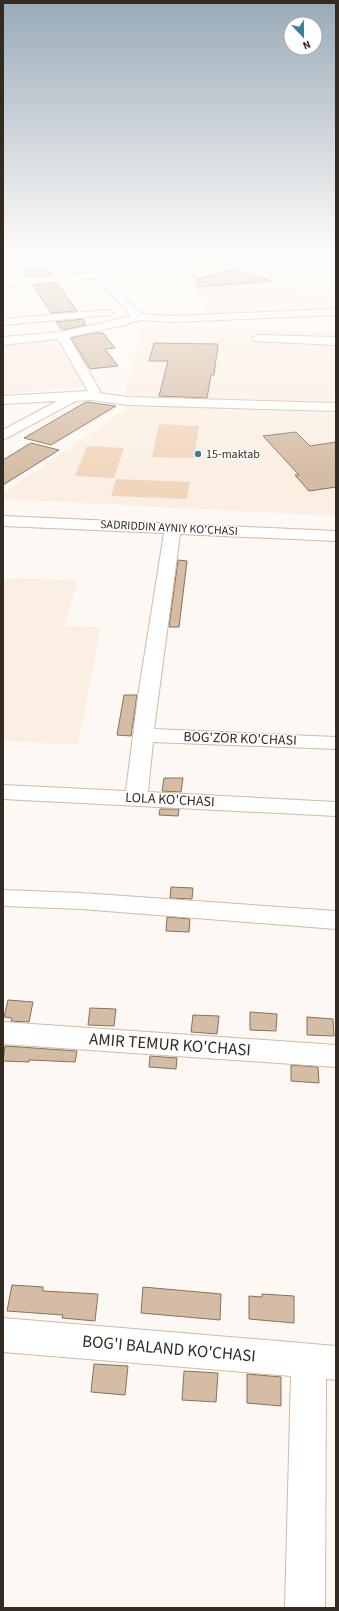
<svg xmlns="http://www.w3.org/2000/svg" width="339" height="1611" font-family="'Source Sans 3',sans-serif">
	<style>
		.built { fill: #fbefe3 }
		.green { fill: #f1d6bc }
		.building { fill: #d5bca4; stroke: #88715b }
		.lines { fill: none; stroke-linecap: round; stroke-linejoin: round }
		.minor-casing { stroke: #d2baa2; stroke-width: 2 }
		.minor { fill: #fff; fill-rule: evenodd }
		.poi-dot { fill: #3e8091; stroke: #fff; stroke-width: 1.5 }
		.labels { text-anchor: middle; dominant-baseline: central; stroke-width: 3; stroke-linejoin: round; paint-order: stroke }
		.far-poi-label { font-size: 12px; fill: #332a21; stroke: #fff; text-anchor: start }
		.far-street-label { font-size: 12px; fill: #332a21; stroke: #fff }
		.street-label { font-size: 14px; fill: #332a21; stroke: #fff }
		.near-street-label { font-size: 17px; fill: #332a21; stroke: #fff }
	</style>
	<rect width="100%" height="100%" fill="#fdf8f3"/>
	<!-- built -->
	<g class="built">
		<polygon points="188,252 336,300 336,309 208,315 179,253"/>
		<polygon points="143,325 336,332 336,404 124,396"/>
		<polygon points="54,341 87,386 3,395 3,345"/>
		<polygon points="132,404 336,413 336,516 3,499 3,494"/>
		<polygon points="3,578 78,580 64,626 101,627 78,745 3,741"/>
	</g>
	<!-- green -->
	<g class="green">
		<polygon points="159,424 199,426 194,458 152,457"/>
		<polygon points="87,446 124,448 114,478 75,476"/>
		<polygon points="116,479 190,482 187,499 111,496"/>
	</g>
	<!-- building -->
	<g class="building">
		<polygon points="47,268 51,275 27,276 23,270"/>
		<polygon points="235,269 272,281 198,287 197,279"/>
		<polygon points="57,283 77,311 51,313 33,285"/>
		<polygon points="83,319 86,325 62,330 56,322"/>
		<polygon points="93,333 103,333 115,348 105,349 118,366 90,369 71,338"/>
		<polygon points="154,343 218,344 214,375 211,375 207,398 159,396 168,361 149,361"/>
		<polygon points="86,402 116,406 51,445 24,438"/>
		<polygon points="296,432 310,446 336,442 336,487 309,491 295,475 299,475 263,436"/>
		<polygon points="31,443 59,450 3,485 3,460"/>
		<polygon points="178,560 187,561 179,627 169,627"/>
		<polygon points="124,695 137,695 131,736 117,735"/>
		<polygon points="164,778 183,778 181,792 162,791"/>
		<polygon points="160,809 179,809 178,816 159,815"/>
		<polygon points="171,887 193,888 192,899 170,898"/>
		<polygon points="167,917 190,919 189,932 166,931"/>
		<polygon points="8,1000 33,1002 29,1022 11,1021 12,1018 4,1017"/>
		<polygon points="90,1008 116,1009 114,1026 88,1025"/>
		<polygon points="250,1012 277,1014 276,1031 250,1030"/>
		<polygon points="193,1015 219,1016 217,1034 191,1032"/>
		<polygon points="307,1017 333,1019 334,1036 307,1035"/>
		<polygon points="5,1046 77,1051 75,1062 29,1060 29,1062 3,1061"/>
		<polygon points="150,1056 177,1058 176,1069 149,1067"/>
		<polygon points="291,1065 318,1067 319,1083 291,1081"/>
		<polygon points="12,1285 43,1287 43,1291 98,1294 95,1321 62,1318 63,1315 7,1311"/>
		<polygon points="143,1287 221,1294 220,1320 141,1313"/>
		<polygon points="262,1294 294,1296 294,1323 249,1319 249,1296 262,1297"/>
		<polygon points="94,1364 128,1366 125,1395 91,1392"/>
		<polygon points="184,1371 218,1373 216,1402 182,1400"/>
		<polygon points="247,1374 281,1377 281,1406 247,1403"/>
	</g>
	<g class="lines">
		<!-- minor casing -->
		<g class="minor-casing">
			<g id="minor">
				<polygon points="3,251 47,251 42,254 3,257"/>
				<polygon points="110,251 124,251 135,257 158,255 169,251 185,251 159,261 134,263"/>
				<polygon points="231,251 248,251 336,276 336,282"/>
				<polygon points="100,272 104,273 135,309 142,314 173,316 336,309 336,315 173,322 140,320 125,325 69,337 100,391 99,393 128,397 336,403 336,411 128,405 91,400 76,401 3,440 3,430 57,401 3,404 3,396 88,391 58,339 3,345 3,337 62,332 131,316 97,278 3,286 3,280"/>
				<polygon points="107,310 111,311 113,313 111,315 3,325 3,319"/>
				<polygon points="258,335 336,337 336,345 254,341 252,339 254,337"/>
				<polygon points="3,516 336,531 336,541 180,534 154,729 336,737 336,749 153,742 148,792 336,802 336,816 3,799 3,785 126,791 138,696 164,533 3,526"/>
				<polygon points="3,890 81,893 336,911 336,929 81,909 3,906"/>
				<polygon points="3,1022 336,1045 336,1067 3,1044"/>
				<polygon points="3,1318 336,1346 336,1380 326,1379 325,1608 285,1608 291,1376 3,1352"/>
			</g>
		</g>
		<!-- minor -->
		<use href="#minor" class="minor"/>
	</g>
	<!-- sky -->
	<linearGradient id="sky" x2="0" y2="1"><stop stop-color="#99aab8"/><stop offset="0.53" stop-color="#fefcfa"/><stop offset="1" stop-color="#fefcfa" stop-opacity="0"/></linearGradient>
	<rect width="339" height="477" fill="url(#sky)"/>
	<!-- markers -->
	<circle class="poi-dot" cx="198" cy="454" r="4"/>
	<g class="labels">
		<!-- far-poi labels -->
		<g class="far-poi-label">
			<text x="206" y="454">15-maktab</text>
		</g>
		<!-- far-street labels -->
		<g class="far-street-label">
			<text transform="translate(169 528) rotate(3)">SADRIDDIN AYNIY KO'CHASI</text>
		</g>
		<!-- street labels -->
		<g class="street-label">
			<text transform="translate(240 739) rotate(2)">BOG'ZOR KO'CHASI</text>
			<text transform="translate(170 800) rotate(3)">LOLA KO'CHASI</text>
		</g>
		<!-- near-street labels -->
		<g class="near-street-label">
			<text transform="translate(170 1045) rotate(4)">AMIR TEMUR KO'CHASI</text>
			<text transform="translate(169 1349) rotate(5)">BOG'I BALAND KO'CHASI</text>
		</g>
	</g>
	<!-- border -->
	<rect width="339" height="1611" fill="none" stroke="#332a21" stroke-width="8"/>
	<!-- north arrow -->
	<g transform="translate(303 36) rotate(158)"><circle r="19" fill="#ffffff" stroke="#adaaa6"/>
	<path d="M0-3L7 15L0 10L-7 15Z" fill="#3e8091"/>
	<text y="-6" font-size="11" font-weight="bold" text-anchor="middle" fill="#332a21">N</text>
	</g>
</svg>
